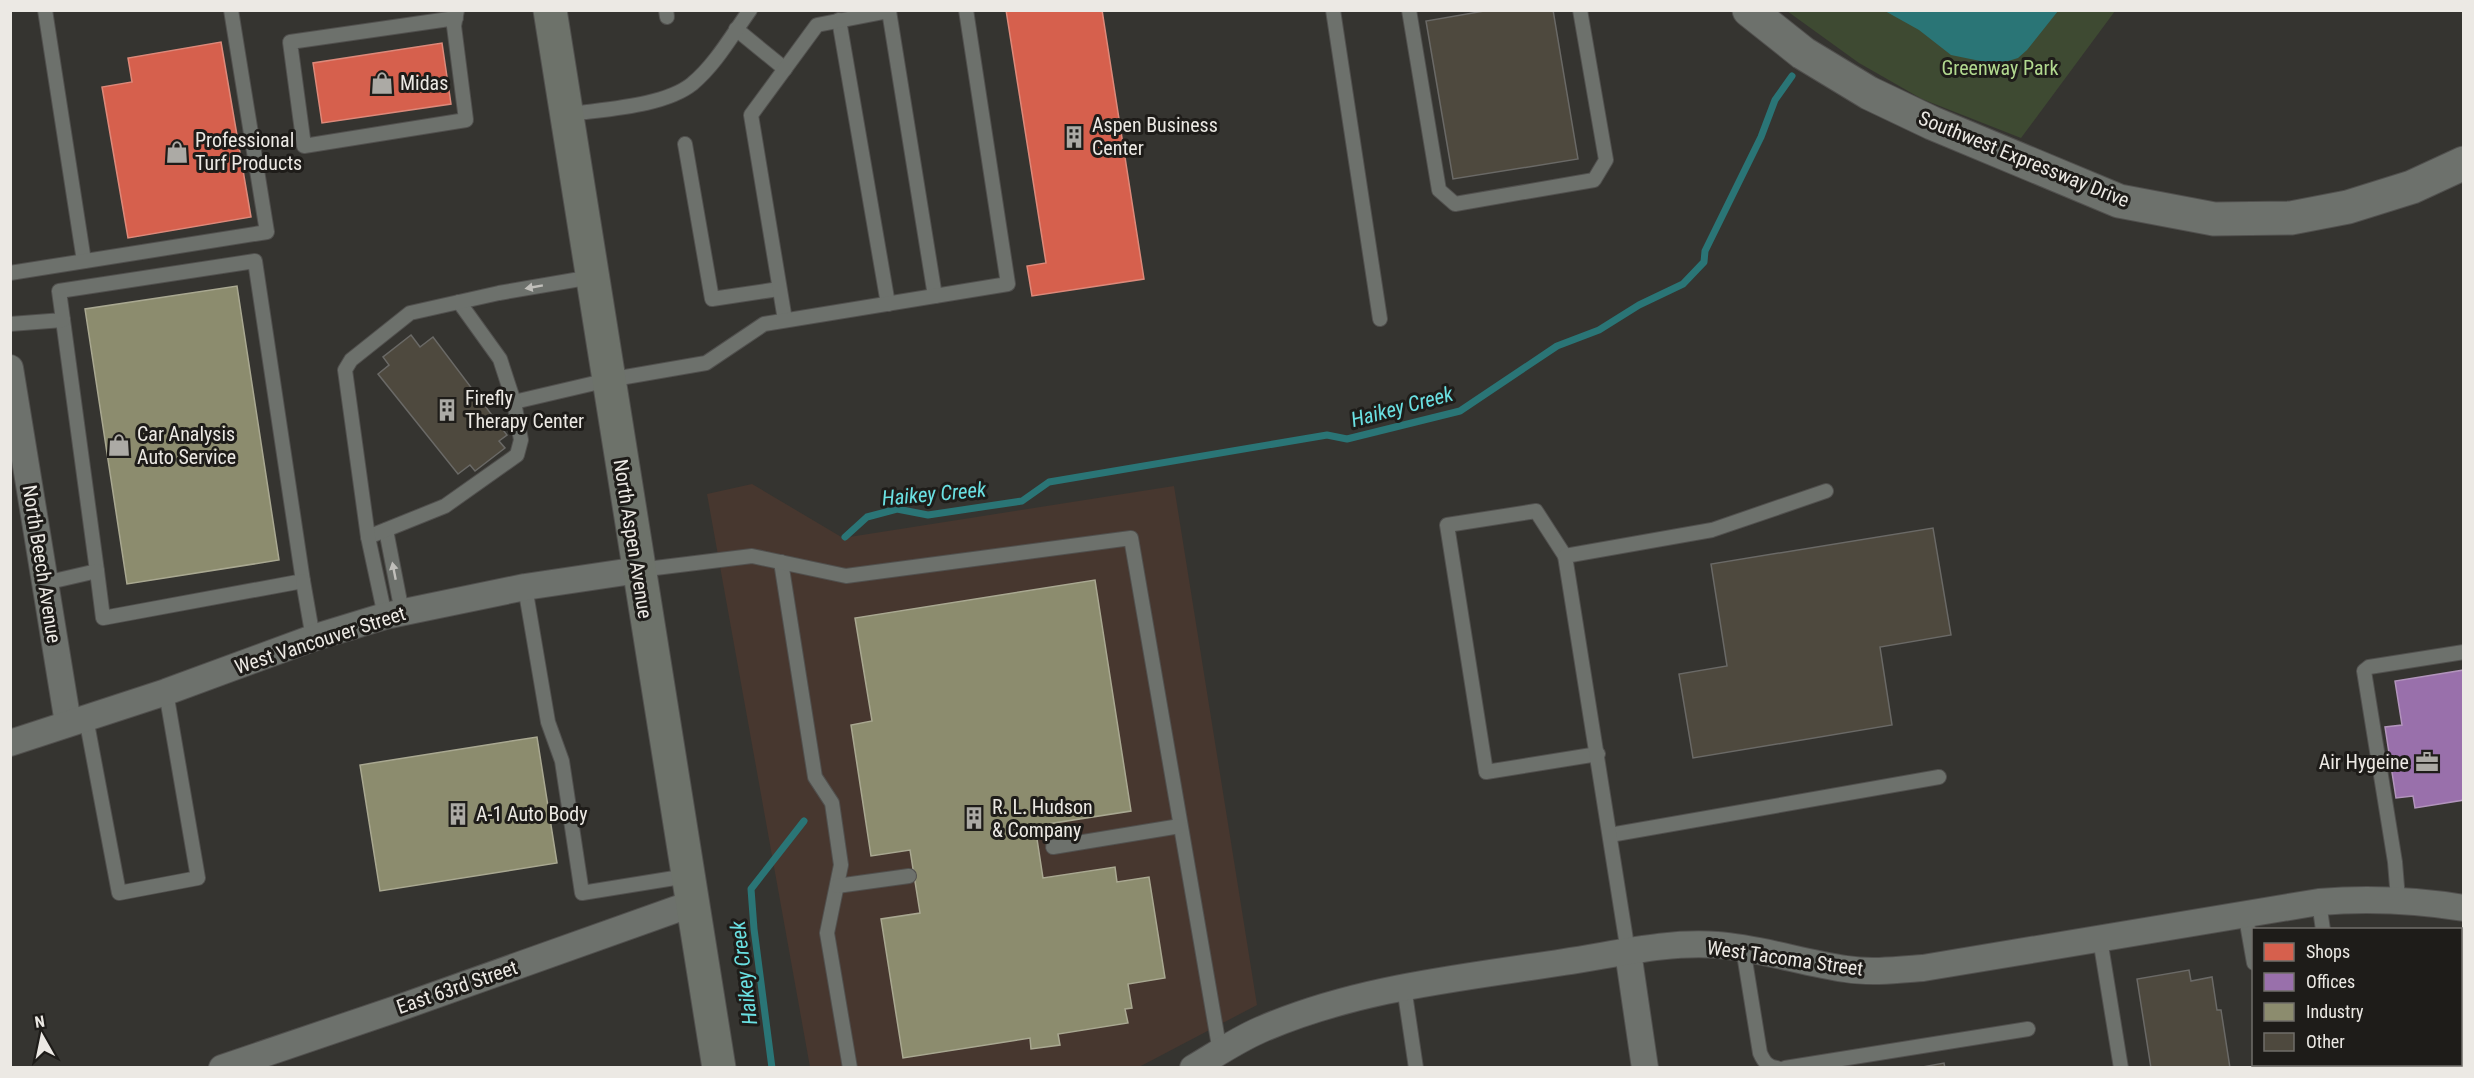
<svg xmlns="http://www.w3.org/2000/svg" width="2474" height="1078" font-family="'Roboto Condensed',sans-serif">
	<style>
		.industrial { fill: #47372f }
		.green { fill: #3e4a32 }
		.water { fill: #2a7576 }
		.shops { fill: #d6604d; stroke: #dd897a; stroke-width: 1.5 }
		.offices { fill: #9970ab; stroke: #b294bc; stroke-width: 1.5 }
		.industry { fill: #8c8c6e; stroke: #a9a891; stroke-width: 1.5 }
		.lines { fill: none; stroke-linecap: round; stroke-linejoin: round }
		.stream { stroke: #2a7576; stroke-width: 7 }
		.building { fill: #4e493e; stroke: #6a6966; stroke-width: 1.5 }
		.service-casing { stroke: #51504e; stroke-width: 16 }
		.minor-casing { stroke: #51504e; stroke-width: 28 }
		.tertiary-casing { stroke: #51504e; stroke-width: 35 }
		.primary-casing { stroke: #51504e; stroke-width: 35 }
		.service { stroke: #6d716c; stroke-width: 14 }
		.minor { stroke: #6d716c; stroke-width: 26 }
		.tertiary { stroke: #6d716c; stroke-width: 33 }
		.primary { stroke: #6d726a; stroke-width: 33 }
		.oneway { fill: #c0bfba }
		.labels { text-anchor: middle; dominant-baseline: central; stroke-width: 6; stroke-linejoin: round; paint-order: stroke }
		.park-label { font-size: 20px; fill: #b2d98f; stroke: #1e1c19 }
		.poi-label { font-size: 20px; fill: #ece9e4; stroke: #1e1c19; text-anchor: start }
		.street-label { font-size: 20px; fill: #ece9e4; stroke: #1e1c19 }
		.water-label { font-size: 21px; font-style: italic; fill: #6ae1e3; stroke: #1e1c19 }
	</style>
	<rect width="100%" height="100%" fill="#353430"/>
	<!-- industrial -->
	<polygon class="industrial" points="752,484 843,538 1174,486 1257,1005 1139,1067 810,1067 707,494"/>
	<!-- green -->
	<polygon class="green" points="1787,11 2115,11 2021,138 1922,99 1859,63"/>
	<!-- water -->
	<polygon class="water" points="1885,11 2058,11 2027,50 2018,58 2005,62 1990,63 1951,55 1919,30"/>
	<!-- shops -->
	<g class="shops">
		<polygon points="1006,10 1102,10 1144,279 1032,296 1027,266 1046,263"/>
		<polygon points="221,42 251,217 128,238 102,87 132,82 128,58"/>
		<polygon points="442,43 451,104 322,123 313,63"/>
	</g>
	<!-- offices -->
	<polygon class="offices" points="2464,670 2464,800 2415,808 2413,796 2396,798 2385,727 2402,725 2395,681"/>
	<!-- industry -->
	<g class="industry">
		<polygon points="237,286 279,560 127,584 85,309"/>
		<polygon points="1095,580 1131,811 1035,826 1043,878 1115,867 1117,882 1149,877 1165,978 1128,984 1132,1008 1125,1009 1128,1023 1058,1034 1060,1045 1031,1049 1030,1038 903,1058 881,919 920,913 910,850 871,856 851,725 872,721 855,618"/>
		<polygon points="537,737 557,863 380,891 360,765"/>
	</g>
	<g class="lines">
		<!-- stream -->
		<g class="stream">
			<polyline points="845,537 867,517 897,509 928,515 1022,501 1049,482 1327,435 1347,439 1460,411 1557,346 1599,330 1639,305 1683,284 1704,262 1705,251 1761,137 1775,100 1792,76"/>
			<polyline points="772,1068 754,929 751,889 804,821"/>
		</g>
	</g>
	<!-- building -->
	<g class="building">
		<polygon points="1490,10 1553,10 1578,159 1453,179 1426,21"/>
		<polygon points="411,335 420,347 433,337 507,435 499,441 505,448 475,471 470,465 458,474 378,374 389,365 383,357"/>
		<polygon points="1933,528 1951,635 1880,647 1892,725 1693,758 1679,674 1727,666 1711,564"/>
		<polygon points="2460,956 2464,956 2464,1068 2368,1068 2369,1064 2460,1064"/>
		<polygon points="2189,970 2191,981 2212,977 2217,1010 2221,1010 2230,1068 2151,1068 2137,979"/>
		<polygon points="1944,1063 1945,1068 1917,1068"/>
	</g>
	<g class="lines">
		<!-- service casing -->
		<g class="service-casing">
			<g id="service">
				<polyline points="45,10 84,261"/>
				<polyline points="666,10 667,17"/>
				<polyline points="1333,10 1380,319"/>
				<polyline points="1409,10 1439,190 1455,204 1594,180 1606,160 1580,10"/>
				<polyline points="456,18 290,42 304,146 466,120 454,26 457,10"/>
				<polyline points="839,20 888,304"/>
				<polyline points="736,29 785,69"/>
				<path d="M565,115C602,109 663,107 692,84C716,64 732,35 750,10"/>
				<polyline points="685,144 712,299 779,289"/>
				<polyline points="10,273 267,232 231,10"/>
				<polyline points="63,320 97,571"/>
				<polyline points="785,320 751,115 817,25 889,11 935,296"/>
				<polyline points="10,324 63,320 59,291 255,261 303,581 103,618 97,571 45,583"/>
				<polyline points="514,402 608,380 706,363 764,324 1008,284 966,10"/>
				<polyline points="386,530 402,612"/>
				<polyline points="368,537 445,506 517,455 521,440 514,402 500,359 459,302"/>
				<polyline points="1565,556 1536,511 1447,525 1486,772 1598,754"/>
				<polyline points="781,562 815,777 832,803 841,865 827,933 850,1068"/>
				<polyline points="639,570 752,556 846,576 1131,538 1220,1052"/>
				<polyline points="303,581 313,638"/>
				<polyline points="525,587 548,722 562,761 582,893 687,876"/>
				<polyline points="385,616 368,537 345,370 351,360 410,313 499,293 592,277"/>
				<polyline points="86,718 119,893 198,878 166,692"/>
				<polyline points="1610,835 1939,777"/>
				<polyline points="1053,847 1180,826"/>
				<polyline points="837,886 909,876"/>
				<polyline points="2398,899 2395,862 2364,671 2369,667 2464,652"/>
				<polyline points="2319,902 2323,930"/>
				<polyline points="2245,912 2254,963"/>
				<polyline points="2100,939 2121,1068"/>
				<path d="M1743,948L1760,1053C1764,1062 1768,1067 1777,1068"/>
				<polyline points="1628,952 1565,556 1712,530 1826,491"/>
				<polyline points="1404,987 1416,1068"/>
				<polyline points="2270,1064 2271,1068"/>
				<polyline points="1785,1068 2028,1029"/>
				<polyline points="2336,1068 2338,1064"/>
			</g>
		</g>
		<!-- minor casing -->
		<g class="minor-casing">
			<g id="minor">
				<polyline points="10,368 68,723"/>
				<polyline points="10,743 166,692 313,638 385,616 525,587 639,570"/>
				<polyline points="1628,952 1645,1068"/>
				<polyline points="222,1068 396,1009 691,904"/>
				<path d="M1193,1068C1215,1055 1237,1040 1260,1030C1356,988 1461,978 1564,962C1613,955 1667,941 1717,945C1761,948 1803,963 1846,969C1871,973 1897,970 1923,968L2319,902C2368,898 2415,900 2464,908"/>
			</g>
		</g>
		<!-- tertiary casing -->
		<g class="tertiary-casing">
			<polyline id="tertiary" points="1749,10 1803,53 1869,93 1932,123 2119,201 2214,219 2291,218 2348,207 2412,187 2464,163"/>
		</g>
		<!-- primary casing -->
		<g class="primary-casing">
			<polyline id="primary" points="550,10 719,1068"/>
		</g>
		<!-- service -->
		<use href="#service" class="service"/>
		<!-- minor -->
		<use href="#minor" class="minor"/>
		<!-- tertiary -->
		<use href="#tertiary" class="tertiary"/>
		<!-- primary -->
		<use href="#primary" class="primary"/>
	</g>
	<!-- one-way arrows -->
	<defs><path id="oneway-solid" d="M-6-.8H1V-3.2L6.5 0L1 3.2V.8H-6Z" transform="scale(1.5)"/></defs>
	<g class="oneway">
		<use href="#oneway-solid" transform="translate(534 287) rotate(170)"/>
		<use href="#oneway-solid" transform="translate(394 571) rotate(-101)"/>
	</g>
	<!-- icons -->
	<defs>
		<g id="shop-bare" transform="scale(1.8)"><path d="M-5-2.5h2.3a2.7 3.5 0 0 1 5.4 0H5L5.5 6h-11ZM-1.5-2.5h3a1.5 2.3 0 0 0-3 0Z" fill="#acaaa5" stroke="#1e1c19" stroke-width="2.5" paint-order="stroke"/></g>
		<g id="building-bare" transform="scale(1.8)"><path d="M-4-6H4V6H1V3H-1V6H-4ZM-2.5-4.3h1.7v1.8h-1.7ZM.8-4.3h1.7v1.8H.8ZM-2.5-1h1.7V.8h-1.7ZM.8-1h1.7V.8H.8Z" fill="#acaaa5" stroke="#1e1c19" stroke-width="2.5" paint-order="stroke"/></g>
		<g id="office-bare" transform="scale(1.8)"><path d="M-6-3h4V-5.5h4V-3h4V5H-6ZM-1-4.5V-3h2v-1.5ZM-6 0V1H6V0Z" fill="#acaaa5" stroke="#1e1c19" stroke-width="2.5" paint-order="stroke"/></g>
	</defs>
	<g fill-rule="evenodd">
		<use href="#shop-bare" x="382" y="83"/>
		<use href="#building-bare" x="1074" y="137"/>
		<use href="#shop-bare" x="177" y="152"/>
		<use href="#building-bare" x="447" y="410"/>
		<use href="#shop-bare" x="119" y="445"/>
		<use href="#office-bare" x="2427" y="762"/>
		<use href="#building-bare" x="458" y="814"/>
		<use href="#building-bare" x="974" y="818"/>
	</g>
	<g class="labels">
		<!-- park labels -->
		<g class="park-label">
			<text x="2000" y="68">Greenway Park</text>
		</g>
		<!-- poi labels -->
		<g class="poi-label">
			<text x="400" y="83">Midas</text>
			<text x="1092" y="125">Aspen Business<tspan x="1092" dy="23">Center</tspan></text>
			<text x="195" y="140">Professional<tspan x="195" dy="23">Turf Products</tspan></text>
			<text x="465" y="398">Firefly<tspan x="465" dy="23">Therapy Center</tspan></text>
			<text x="137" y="434">Car Analysis<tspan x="137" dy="23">Auto Service</tspan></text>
			<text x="2409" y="762" text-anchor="end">Air Hygeine</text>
			<text x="992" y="807">R. L. Hudson<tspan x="992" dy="23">&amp; Company</tspan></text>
			<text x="476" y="814">A-1 Auto Body</text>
		</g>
		<!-- street labels -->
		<g class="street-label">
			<text transform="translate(2024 159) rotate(22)">Southwest Expressway Drive</text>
			<text transform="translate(633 539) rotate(81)">North Aspen Avenue</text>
			<text transform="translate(42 564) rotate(81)">North Beech Avenue</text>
			<text transform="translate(320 640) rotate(-18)">West Vancouver Street</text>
			<text transform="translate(1785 958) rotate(8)">West Tacoma Street</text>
			<text transform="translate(457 987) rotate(-19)">East 63rd Street</text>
		</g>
		<!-- water labels -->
		<g class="water-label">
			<text transform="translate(1402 407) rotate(-15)">Haikey Creek</text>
			<text transform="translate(934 494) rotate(-5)">Haikey Creek</text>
			<text transform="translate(744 973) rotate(-97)">Haikey Creek</text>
		</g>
	</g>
	<!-- border -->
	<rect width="2474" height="1078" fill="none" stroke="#ece9e4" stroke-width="24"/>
	<!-- legend -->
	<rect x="2252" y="928" width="210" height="138" fill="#1e1c19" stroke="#706e6a" stroke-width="1.5"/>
	<rect x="2264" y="943" width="30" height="18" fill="#d6604d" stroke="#706e6a" stroke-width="1.5"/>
	<text x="2306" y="958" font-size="18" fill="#ece9e4">Shops</text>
	<rect x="2264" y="973" width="30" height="18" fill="#9970ab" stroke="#706e6a" stroke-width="1.5"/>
	<text x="2306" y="988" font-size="18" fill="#ece9e4">Offices</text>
	<rect x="2264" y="1003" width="30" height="18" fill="#8c8c6e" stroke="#706e6a" stroke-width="1.5"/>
	<text x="2306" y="1018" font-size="18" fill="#ece9e4">Industry</text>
	<rect x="2264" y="1033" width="30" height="18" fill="#4e493e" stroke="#706e6a" stroke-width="1.5"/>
	<text x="2306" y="1048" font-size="18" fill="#ece9e4">Other</text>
	<!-- north arrow -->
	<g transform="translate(42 1036) rotate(351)" stroke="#1e1c19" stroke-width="4.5" paint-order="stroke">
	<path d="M0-4.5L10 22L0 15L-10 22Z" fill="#ece9e4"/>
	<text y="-9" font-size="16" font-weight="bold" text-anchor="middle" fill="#ece9e4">N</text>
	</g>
</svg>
